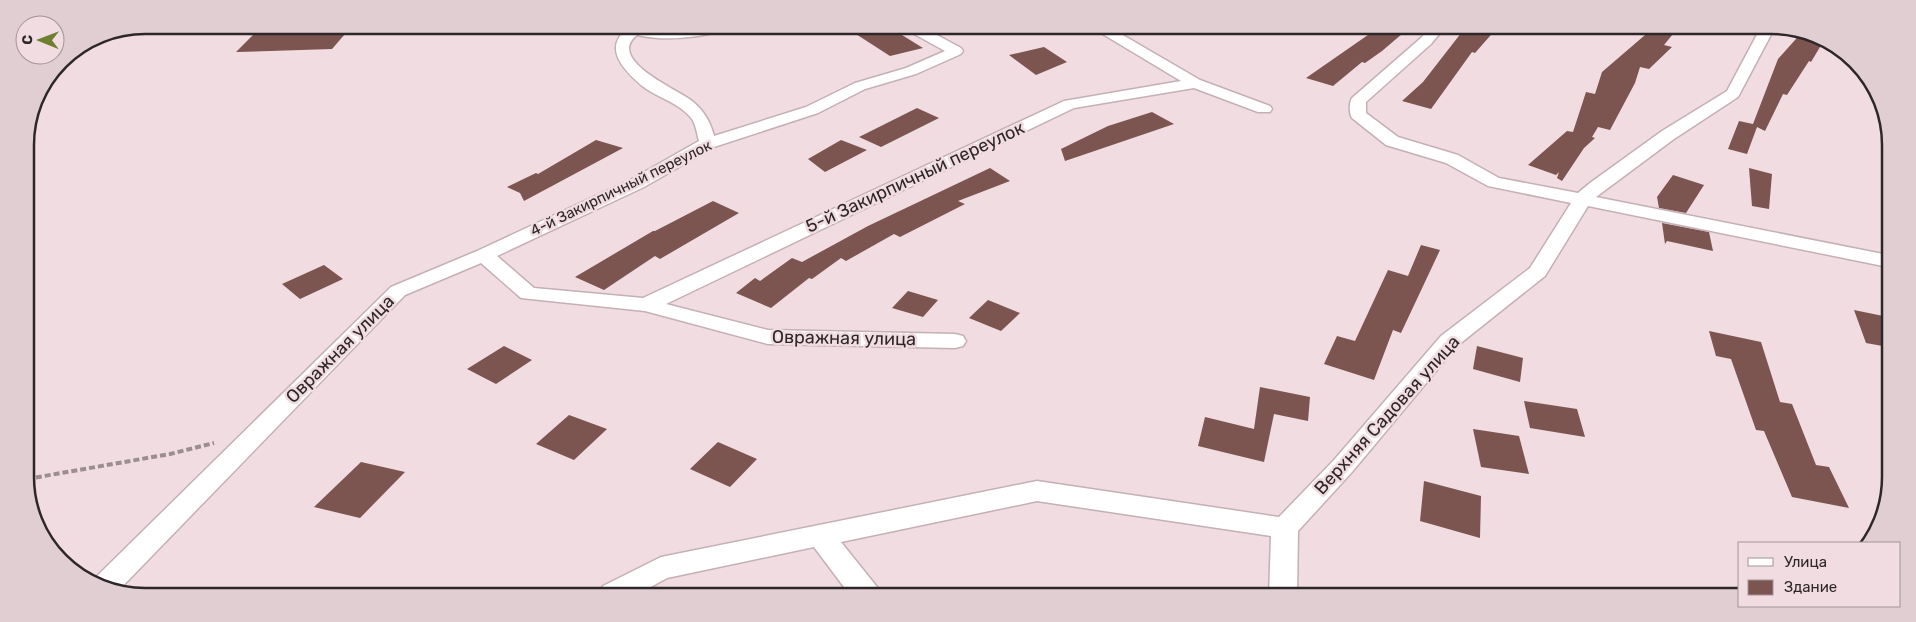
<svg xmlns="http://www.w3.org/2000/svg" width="1916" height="622" font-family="Rubik,sans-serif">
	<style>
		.building { fill: #7c5450 }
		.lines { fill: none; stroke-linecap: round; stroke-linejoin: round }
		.street-casing { stroke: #c4b0b5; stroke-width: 3 }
		.path { stroke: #9b8d90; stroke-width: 4; stroke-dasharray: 6 3; stroke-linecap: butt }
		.street { fill: #fff; fill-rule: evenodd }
		.labels { text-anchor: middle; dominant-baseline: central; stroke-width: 5; stroke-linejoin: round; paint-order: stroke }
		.far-street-label { font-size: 15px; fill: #2e2729; stroke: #f0dce1 }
		.street-label { font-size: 18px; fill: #2e2729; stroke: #f0dce1 }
		.rim { fill: none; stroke: #2e2729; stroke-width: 2.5 }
	</style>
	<rect width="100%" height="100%" fill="#f0dce1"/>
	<!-- building -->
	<g class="building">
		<polygon points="300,25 352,26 332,49 236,52 261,27"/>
		<polygon points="845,27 889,27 923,48 890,56"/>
		<polygon points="1378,28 1409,28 1382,51 1365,63 1362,62 1333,86 1306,78"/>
		<polygon points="1465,28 1497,28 1475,53 1472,52 1431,109 1402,101 1423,82"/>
		<polygon points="1652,29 1677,29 1664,45 1672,47 1649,69 1640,67 1635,83 1610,130 1598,127 1592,137 1595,138 1584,148 1562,181 1557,178 1559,172 1556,175 1528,165 1567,131 1573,132 1586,92 1595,94 1602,72"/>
		<polygon points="1804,30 1823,42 1811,62 1809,61 1787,95 1783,94 1765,131 1757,127 1747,154 1728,149 1739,121 1753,124 1778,59"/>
		<polygon points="1044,47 1067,62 1036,75 1009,55"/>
		<polygon points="917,108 939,118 881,147 859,137"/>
		<polygon points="1152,112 1174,124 1065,161 1061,149 1108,126"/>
		<polygon points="596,140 623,148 524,201 520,193 507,187 536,173 538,174"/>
		<polygon points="841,140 867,150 825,172 808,159"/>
		<polygon points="990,168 1010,181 958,201 965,204 900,237 894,234 846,261 841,258 812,279 809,278 771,308 736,293 755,278 760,281 792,258 802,262 868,226"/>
		<polygon points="1749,168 1772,174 1769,209 1752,206"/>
		<polygon points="1673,175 1704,185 1686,213 1659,208 1657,197"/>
		<polygon points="713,201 739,213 660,259 655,256 604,290 575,277 653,231 655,231"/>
		<polygon points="1662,223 1709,232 1713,251 1667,241 1665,244"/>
		<polygon points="1421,245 1440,250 1401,333 1393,330 1374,380 1324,364 1337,336 1355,341 1388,270 1408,276"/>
		<polygon points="324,265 343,279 300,299 282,284"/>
		<polygon points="908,291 938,300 923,317 892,308"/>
		<polygon points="988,300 1020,313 1001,331 969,318"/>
		<polygon points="1854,310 1888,317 1888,347 1866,343"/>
		<polygon points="1709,331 1761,342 1780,402 1792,404 1816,465 1829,467 1849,508 1792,497 1764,431 1756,430 1731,359 1716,356"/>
		<polygon points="504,346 532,360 496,384 467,369"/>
		<polygon points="1477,346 1523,358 1520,382 1473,369"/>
		<polygon points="1260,387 1310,397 1308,421 1274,414 1264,462 1198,446 1205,417 1254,429"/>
		<polygon points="1524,401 1577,409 1585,437 1530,428"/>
		<polygon points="569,415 607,429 574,460 536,444"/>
		<polygon points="1473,429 1519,436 1529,474 1481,467"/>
		<polygon points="718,442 757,459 730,487 690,469"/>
		<polygon points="361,462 405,472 360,518 314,507"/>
		<polygon points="1424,481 1481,496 1480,538 1420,521"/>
	</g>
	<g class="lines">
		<!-- street casing -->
		<g class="street-casing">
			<g id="street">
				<polygon points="369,26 391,26 384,30 371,29"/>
				<path d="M627,26L669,31L706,26H732L731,29C699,37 669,42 637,35C605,60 679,90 692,101C704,111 710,121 714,136L806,107L855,83L906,68L945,51L907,30L905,27H922L961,48L963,51L961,54L916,74L865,89L818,113L714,147L644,187L497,256L534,288L643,298L1064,101L1181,81L1091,27H1109L1200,80L1270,106L1272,109L1270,112H1258L1194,88L1074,108L666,304L768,330L955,334L963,336L966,341L963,346L955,348L768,344L645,311L521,298L481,263L405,295L116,593L93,580L391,287L477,251L632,179L699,141C697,134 696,125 692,119C679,102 657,98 641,85C623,69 603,48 627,29Z"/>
				<path d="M1429,28H1444L1431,44L1366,102V113L1398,137L1458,155L1499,178L1578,193L1590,183L1662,131L1727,91L1760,29H1774L1738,97L1674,139L1596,197L1888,255V267L1588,206L1545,276L1457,346L1352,472L1298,531L1297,596H1269L1271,536L1037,501L841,542L877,587L881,595H850L814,547L667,578L638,594H599L603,586L661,557L1037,481L1279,517L1334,460L1441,336L1530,268L1571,203L1488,186L1446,163L1386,145L1352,118C1349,113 1349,103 1352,98L1421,38Z"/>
			</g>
		</g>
		<!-- path -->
		<polyline class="path" points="27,479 170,454 214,443"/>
		<!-- street -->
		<use href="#street" class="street"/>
	</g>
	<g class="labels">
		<!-- far-street labels -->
		<g class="far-street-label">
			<text transform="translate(621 188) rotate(-26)">4-й Закирпичный переулок</text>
		</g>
		<!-- street labels -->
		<g class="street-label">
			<text transform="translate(915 177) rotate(-25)">5-й Закирпичный переулок</text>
			<text transform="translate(844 338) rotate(1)">Овражная улица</text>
			<text transform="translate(340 349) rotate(-45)">Овражная улица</text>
			<text transform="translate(1387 415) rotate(-48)">Верхняя Садовая улица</text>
		</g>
	</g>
	<!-- crop -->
	<path d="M0 0H1916V622H0ZM145 34H1771A111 111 0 0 1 1882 145V477A111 111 0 0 1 1771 588H145A111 111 0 0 1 34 477V145A111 111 0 0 1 145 34Z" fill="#e0ced2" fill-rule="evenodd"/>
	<path class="rim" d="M145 34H1771A111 111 0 0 1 1882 145V477A111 111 0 0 1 1771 588H145A111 111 0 0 1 34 477V145A111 111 0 0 1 145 34Z"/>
	<!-- legend -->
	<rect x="1738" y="542" width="162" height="65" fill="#f0dce1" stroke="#a29497"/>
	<rect x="1748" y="558" width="25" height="8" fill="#ffffff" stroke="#a29497"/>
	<text x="1784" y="567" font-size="15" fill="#2e2729">Улица</text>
	<rect x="1748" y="580" width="25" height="15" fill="#7c5450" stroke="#a29497"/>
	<text x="1784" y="592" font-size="15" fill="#2e2729">Здание</text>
	<!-- north arrow -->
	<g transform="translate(40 40) rotate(271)"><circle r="24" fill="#f0dce1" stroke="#a29497"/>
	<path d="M0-4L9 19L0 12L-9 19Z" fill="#6e8030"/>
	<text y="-8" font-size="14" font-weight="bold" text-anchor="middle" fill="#2e2729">С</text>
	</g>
</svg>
